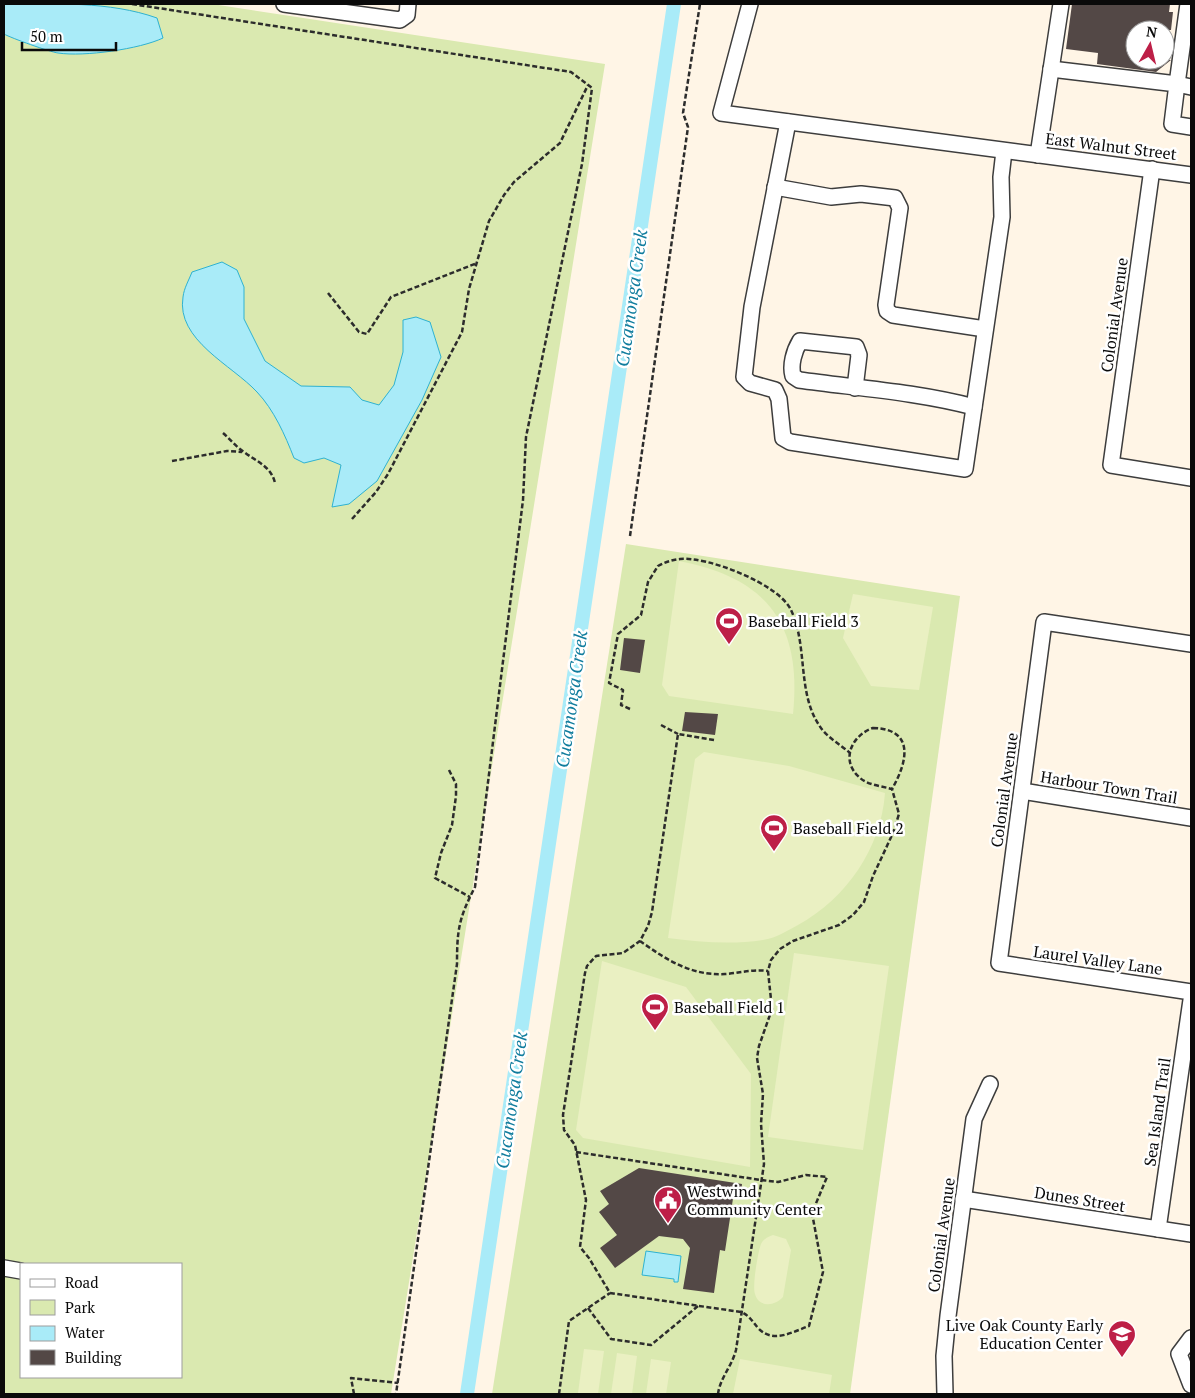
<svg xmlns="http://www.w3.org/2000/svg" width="1195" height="1398" font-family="'PT Serif',serif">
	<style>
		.green { fill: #dae9b0; fill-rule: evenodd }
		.pitch { fill: #eaf0c2 }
		.water { fill: #a9ebf8; stroke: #2eb2d1 }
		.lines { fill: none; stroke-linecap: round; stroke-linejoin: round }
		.canal { stroke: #a9ebf8; stroke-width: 14 }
		.building { fill: #534846 }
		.minor-casing { stroke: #3d3d3d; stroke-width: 18 }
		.path { stroke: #2c2c2c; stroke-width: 2.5; stroke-dasharray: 5 2.5; stroke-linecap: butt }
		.minor { stroke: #fff; stroke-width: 15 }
		.labels { text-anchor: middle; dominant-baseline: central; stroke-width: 5; stroke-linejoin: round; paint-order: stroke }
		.street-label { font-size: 16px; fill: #0a0a0a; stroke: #fff }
		.poi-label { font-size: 16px; fill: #0a0a0a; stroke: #fff; text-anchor: start }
		.water-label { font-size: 18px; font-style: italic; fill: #117d9e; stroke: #fff }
	</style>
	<rect width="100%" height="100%" fill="#fff5e6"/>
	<!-- green -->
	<g class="green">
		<path d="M4,4H212L605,64L391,1394H4ZM21,1264H181V1377H21Z"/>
		<polygon points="626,544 960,596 850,1394 492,1394"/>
	</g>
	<!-- pitch -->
	<g class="pitch">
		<path d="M679,561C768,578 802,625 793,714L669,696L662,685Z"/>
		<polygon points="853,594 933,607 919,690 871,686 843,638"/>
		<path d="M704,752L789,766L885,793C881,848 847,898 798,925C787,931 776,938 763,940C731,945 699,942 668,938L695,759Z"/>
		<polygon points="794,953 889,966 863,1150 768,1137"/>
		<polygon points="602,961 686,987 751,1074 750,1167 583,1138 576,1130"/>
		<path d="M773,1235L786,1239L791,1250L783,1297C775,1306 759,1308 755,1294C752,1286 758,1252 761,1244C763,1239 768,1237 773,1235Z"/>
		<polygon points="584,1349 604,1351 598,1394 578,1393"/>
		<polygon points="617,1353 637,1356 632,1394 611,1394"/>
		<polygon points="651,1359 671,1362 666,1394 646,1394"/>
		<polygon points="740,1359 832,1375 829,1394 733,1394"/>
	</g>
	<!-- water -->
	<g class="water">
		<path d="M4,4C55,4 109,1 157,18L163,38C140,49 84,57 58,53C50,52 11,38 4,34Z"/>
		<path d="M222,262L237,270L244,287V319L265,361L301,386L350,387L362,400L379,405L394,385L403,352V320L416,317L430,322L441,357L422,400L377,481L349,504L332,507L341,465L324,458L304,463L294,458C285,435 274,410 257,392C232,365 176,340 183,297C184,288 189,280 192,272Z"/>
		<polygon points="646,1251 681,1256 678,1282 674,1282 674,1279 642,1275"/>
	</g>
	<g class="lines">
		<!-- canal -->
		<polyline class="canal" points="467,1394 674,4"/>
	</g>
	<!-- building -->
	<g class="building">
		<polygon points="1072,4 1170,4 1169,12 1173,12 1171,30 1135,30 1135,60 1171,60 1156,72 1097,64 1098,53 1066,49"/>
		<polygon points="624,638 645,640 640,673 620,670"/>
		<polygon points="685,712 718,714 715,735 682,731"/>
		<polygon points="639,1168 742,1184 741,1193 734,1192 725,1251 720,1250 714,1293 683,1289 690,1248 683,1239 659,1236 615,1268 600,1248 617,1235 599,1212 609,1204 600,1191"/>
	</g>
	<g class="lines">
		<!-- minor casing -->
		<g class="minor-casing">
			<g id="minor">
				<polyline points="284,4 400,20 407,15 408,4"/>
				<polyline points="750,4 721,113 1191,175"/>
				<polyline points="1188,4 1177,84 1191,87"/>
				<polyline points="1051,69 1177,84 1172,124 1191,127"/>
				<polyline points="788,122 752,307 744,377 750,383 775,390 779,399 783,438 790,442 965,469 1002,217 1001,177 1004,151"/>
				<polyline points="1038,155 1061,4"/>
				<polyline points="1152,169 1111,465 1191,478"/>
				<polyline points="775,187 831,197 861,194 895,198 900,208 886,305 887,311 893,315 985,329"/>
				<path d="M855,388L859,355L856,347L800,341C794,351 790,365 793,376L799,380C857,388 917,392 974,407"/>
				<polyline points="1191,644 1044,622 999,963 1191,992"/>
				<polyline points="1022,791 1191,818"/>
				<polyline points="963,1199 1191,1234"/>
				<polyline points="1158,1229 1191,1000"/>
				<polyline points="4,1268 21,1271"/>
				<polyline points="1191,1338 1179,1354 1191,1385"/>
				<polyline points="945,1394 944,1356 948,1316 974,1119 990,1084"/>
			</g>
		</g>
		<!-- path -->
		<g class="path">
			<path d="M132,4L571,72L592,88L582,164L526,437L523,500L475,887C459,918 457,929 457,964L396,1394"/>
			<polyline points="328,293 359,332 367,334 391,297 477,263"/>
			<path d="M223,433C230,439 236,447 244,452C257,462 271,466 275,483"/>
			<polyline points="172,461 227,451 242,452"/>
			<polyline points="352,519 376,492 388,474 462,332 469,289 489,221 504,195 514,182 560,143 588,85"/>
			<polyline points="630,536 688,127 683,113 700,4"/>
			<path d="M630,709L621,705L623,690L609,683L618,634L641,615L648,582L658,566C665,562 672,560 680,559C707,556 779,584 791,610C808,646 797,692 819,725C826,737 840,744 850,753"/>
			<polyline points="661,725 678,734"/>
			<path d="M873,728C916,729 907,763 892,789C881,786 867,785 859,777C840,760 852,735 873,728Z"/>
			<path d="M714,740L678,734L652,912L648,926L640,941C667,960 691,976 725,974C740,973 753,969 768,971"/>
			<polyline points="449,770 456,784 456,796 452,825 441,853 435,878 470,897"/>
			<path d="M576,1152L761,1180L778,1182L806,1175L827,1177L812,1213L823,1272L809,1326C792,1332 773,1344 758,1328C752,1321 750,1316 741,1312L610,1293L589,1258L580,1247L586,1200L575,1145L564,1130L563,1115L585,973L587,966L596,956L623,953L640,941"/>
			<polyline points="588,1308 611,1339 651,1345 698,1306"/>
			<polyline points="354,1394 351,1378 398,1383"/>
			<polyline points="559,1394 569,1321 610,1293"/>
			<path d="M718,1394C720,1378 732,1366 736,1350L764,1164L761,1124L763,1094L757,1058L759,1046L772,1009L768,971L771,960L780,949L793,941L839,925L853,915L864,902L873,876L893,833L899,814L892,789"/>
		</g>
		<!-- minor -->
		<use href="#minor" class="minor"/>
	</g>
	<!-- icons -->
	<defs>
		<g id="stadium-pin" transform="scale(1.4375)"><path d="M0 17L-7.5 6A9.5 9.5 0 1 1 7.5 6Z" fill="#bd1f47" stroke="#fff"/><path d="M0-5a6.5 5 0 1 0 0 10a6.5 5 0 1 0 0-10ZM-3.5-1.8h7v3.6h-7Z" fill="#fff"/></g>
		<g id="civic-pin" transform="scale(1.4375)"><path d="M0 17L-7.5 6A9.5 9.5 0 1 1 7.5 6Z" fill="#bd1f47" stroke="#fff"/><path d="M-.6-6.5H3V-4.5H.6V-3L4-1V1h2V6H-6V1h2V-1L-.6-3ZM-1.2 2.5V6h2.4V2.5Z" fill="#fff"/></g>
		<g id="school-pin" transform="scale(1.4375)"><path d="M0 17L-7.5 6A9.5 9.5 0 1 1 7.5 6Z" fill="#bd1f47" stroke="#fff"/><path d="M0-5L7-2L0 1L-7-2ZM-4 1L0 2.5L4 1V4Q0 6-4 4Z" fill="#fff"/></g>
	</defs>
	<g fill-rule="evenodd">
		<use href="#stadium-pin" x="729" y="621"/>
		<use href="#stadium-pin" x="774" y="828"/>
		<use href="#stadium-pin" x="655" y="1007"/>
		<use href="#civic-pin" x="668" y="1200"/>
		<use href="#school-pin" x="1122" y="1334"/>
	</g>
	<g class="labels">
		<!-- street labels -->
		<g class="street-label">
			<text transform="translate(1111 146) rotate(7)">East Walnut Street</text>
			<text transform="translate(1114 315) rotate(-82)">Colonial Avenue</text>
			<text transform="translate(1109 787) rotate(9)">Harbour Town Trail</text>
			<text transform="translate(1004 790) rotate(-82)">Colonial Avenue</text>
			<text transform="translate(1098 960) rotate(8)">Laurel Valley Lane</text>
			<text transform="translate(1157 1112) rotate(-82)">Sea Island Trail</text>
			<text transform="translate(1080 1199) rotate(9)">Dunes Street</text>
			<text transform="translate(941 1235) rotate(-82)">Colonial Avenue</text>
		</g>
		<!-- poi labels -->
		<g class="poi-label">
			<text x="748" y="621">Baseball Field 3</text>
			<text x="793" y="828">Baseball Field 2</text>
			<text x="674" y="1007">Baseball Field 1</text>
			<text x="687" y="1191">Westwind<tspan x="687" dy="18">Community Center</tspan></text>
			<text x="1103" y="1325" text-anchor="end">Live Oak County Early<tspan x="1103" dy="18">Education Center</tspan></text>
		</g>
		<!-- water labels -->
		<g class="water-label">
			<text transform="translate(631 298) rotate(-82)">Cucamonga Creek</text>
			<text transform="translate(571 699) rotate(-82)">Cucamonga Creek</text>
			<text transform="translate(511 1100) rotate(-82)">Cucamonga Creek</text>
		</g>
	</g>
	<!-- border -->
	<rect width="1195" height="1398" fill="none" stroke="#0a0a0a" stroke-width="10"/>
	<!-- legend -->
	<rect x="20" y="1263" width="162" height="115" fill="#ffffff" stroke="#9d9d9d"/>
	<rect x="30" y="1279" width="25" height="8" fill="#ffffff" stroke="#9d9d9d"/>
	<text x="65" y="1288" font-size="15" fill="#0a0a0a">Road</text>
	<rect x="30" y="1300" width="25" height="15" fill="#dae9b0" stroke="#9d9d9d"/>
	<text x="65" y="1313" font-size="15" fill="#0a0a0a">Park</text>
	<rect x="30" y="1326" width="25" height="15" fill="#a9ebf8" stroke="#9d9d9d"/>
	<text x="65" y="1338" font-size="15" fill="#0a0a0a">Water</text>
	<rect x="30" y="1350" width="25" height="15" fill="#534846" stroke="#9d9d9d"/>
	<text x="65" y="1363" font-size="15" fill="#0a0a0a">Building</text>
	<!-- north arrow -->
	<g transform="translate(1150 45) rotate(8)"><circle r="24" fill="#ffffff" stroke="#9d9d9d"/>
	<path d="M0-4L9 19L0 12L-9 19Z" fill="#bd1f47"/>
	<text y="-8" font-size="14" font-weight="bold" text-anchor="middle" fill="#0a0a0a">N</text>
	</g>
	<!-- scale -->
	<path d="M22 42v8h94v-8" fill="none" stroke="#0a0a0a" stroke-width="2.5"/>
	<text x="30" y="42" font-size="15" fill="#0a0a0a" stroke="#ffffff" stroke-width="4" paint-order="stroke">50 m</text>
</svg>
